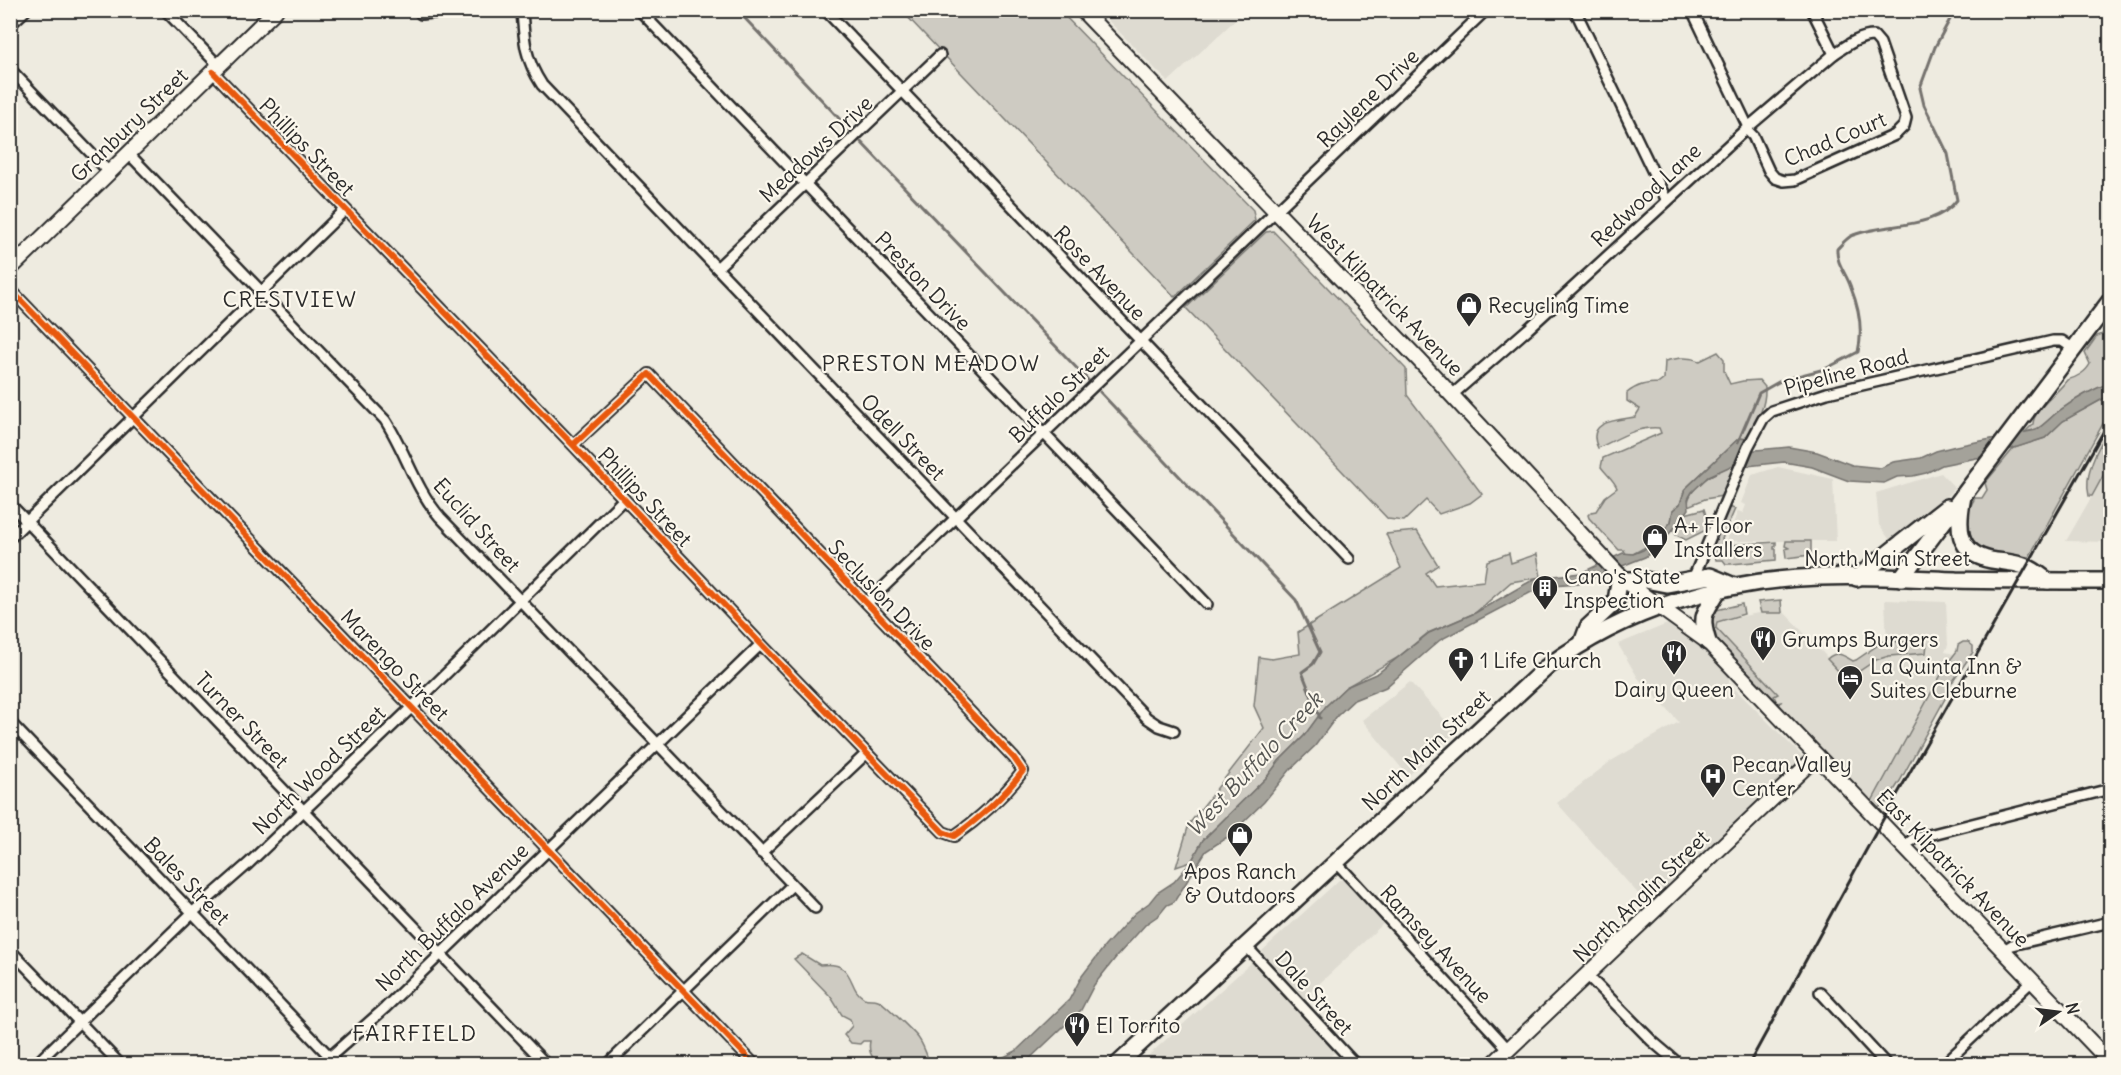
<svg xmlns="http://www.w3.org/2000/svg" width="2121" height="1075" font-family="Delius,sans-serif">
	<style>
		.built { fill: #dedbd1 }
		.green { fill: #cecbc2; stroke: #7c7b76; stroke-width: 1.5 }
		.water { fill: #a4a29a; stroke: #74726e; stroke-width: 1.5 }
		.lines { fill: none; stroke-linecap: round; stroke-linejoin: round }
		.stream { stroke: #74726e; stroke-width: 3 }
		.street-casing { stroke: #2b2b2b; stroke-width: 14 }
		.secondary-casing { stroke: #2b2b2b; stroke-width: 18 }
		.primary-casing { stroke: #2b2b2b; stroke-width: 20 }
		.street { stroke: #fbf7ec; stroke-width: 9 }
		.secondary { stroke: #fbf7ec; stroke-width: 14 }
		.primary { stroke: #fbf7ec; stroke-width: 15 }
		.rail { stroke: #2b2b2b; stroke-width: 3 }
		.cycleway-casing { stroke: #fbf7ec; stroke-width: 10 }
		.cycleway { stroke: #e8590c; stroke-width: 6 }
		.labels { text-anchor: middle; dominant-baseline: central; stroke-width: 4.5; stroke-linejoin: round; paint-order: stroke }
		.street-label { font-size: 21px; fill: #2b2b2b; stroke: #fbf7ec }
		.poi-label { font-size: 21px; fill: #2b2b2b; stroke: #fbf7ec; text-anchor: start }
		.neighbourhood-label { font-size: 22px; letter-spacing: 1.5px; fill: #2b2b2b; stroke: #fbf7ec }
		.water-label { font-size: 22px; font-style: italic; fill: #555552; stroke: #fbf7ec }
	</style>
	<rect width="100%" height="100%" fill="#eeebe0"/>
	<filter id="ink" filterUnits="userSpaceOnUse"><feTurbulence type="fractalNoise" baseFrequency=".0167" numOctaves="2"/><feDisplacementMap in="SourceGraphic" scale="12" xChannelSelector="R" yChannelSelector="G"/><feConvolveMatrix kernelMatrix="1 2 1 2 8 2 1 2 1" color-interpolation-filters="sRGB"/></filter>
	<g filter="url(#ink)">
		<!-- built -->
		<g class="built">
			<polygon points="1246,10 1168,82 1099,11 1099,10"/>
			<polygon points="2110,463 2110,542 2066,541 2092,496"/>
			<polygon points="1778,467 1833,479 1836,541 1726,541 1738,511 1743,513 1746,505 1741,503 1752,475"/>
			<polygon points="1941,473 1955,488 1938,508 1892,543 1879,525 1876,493"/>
			<polygon points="1885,600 1946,602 1948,645 1945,652 1954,654 1932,691 1870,805 1708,633 1714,622 1768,611 1783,611 1845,676 1887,645"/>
			<polygon points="1670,623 1680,625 1729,677 1729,683 1805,759 1650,907 1557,803 1611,761 1679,722 1638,678 1618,644"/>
			<polygon points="1410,682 1456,732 1408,776 1362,720"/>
			<polygon points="1339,880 1343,880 1383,924 1304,998 1264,955 1262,951"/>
			<polygon points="1251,963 1254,963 1335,1052 1321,1064 1139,1064"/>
		</g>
		<!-- green -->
		<g class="green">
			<polygon points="902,11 1060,11 1253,210 1255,220 1175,297"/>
			<polygon points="1273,231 1406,369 1407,395 1482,494 1470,503 1439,514 1426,500 1404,521 1388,519 1186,308 1266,232"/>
			<path d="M2110,331V383C2094,389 2074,400 2060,410C2045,421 2046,428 2025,432L2033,424C2033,410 2059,392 2067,380C2076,378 2086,372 2090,364L2085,353L2097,336Z"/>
			<path d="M1718,352L1724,359V371L1730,384L1743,381L1759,380L1765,387C1766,407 1757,421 1747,439L1739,438L1685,489L1680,504L1673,510L1671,522L1651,544L1633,554H1626L1624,550H1619L1589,518L1588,515L1591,512L1596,511L1605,497L1617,488C1614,480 1607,475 1601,467L1603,458L1661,433L1659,428C1636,426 1618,439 1598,448C1585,421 1616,420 1635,417L1640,409L1627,401V393C1637,385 1646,383 1659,383L1664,379L1665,361C1677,358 1688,356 1700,361Z"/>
			<path d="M2110,395V411L2029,557C1989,564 1948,541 1975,498H1982L1987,490L1985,483L2014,448L2045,438L2063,421Z"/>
			<path d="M2110,427V463L2092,496H2089C2083,472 2099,446 2110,427Z"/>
			<path d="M1733,465L1734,474L1722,496L1705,499L1688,506C1687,487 1717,470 1733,465Z"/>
			<polygon points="1728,507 1735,509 1722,539 1724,543 1729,545 1776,542 1776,546 1774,547 1774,549 1776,549 1776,560 1731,564 1726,564 1723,560 1716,560 1713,544"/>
			<polygon points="1704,509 1709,525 1708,529 1686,540 1676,535 1673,528 1685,514"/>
			<polygon points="1417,531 1438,565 1426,573 1435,586 1484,581 1487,561 1509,553 1511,563 1537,554 1541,577 1511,582 1475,613 1428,633 1397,658 1346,687 1326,706 1304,736 1279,761 1267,777 1203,840 1191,862 1176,867 1189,824 1264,728 1254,706 1259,657 1272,659 1300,654 1298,632 1401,568 1386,534"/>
			<polygon points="1786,541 1811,541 1811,555 1786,558 1785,549 1789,548 1785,546"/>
			<polygon points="1781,600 1782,613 1761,613 1758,602"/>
			<polygon points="1742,604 1744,614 1717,622 1716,628 1778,694 1774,696 1777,703 1781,702 1779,705 1708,633 1712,611"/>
			<path d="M1894,640L1897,642L1924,641L1927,643L1926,653L1889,656L1876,660L1849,678H1845L1827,659C1837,650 1843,655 1853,661L1856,660L1884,641Z"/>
			<polygon points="1963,642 1968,642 1973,646 1973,652 1947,690 1947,695 1900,781 1886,803 1875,810 1871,803 1947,664 1957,651 1958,645"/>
			<path d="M802,954L820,965C857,960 846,988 864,998C868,1000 874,998 878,1000C883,1002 916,1034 919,1039C924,1046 927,1056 930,1064C910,1065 864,1074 870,1041H863L860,1044L851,1043L844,1035L852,1026L850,1019L842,1015L831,997L794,959Z"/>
		</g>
		<!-- water -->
		<path class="water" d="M2110,383V395L2063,421L2045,438L1996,454L1942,465L1926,473L1913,476L1897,477L1884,483L1849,481L1812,467L1784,462L1747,466L1733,465L1709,476L1692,492L1688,499L1689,509L1680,521L1658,547L1645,557L1579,583L1553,585L1539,588L1440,640L1386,687L1354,700L1337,716L1315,746L1290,770L1264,802L1229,836L1206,851L1174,902L1167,905L1159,915L1146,924L1117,956L1094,985L1081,1010L1025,1063L990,1064L1016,1051L1069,1000L1082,976L1105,946L1135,913L1149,903L1157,893L1174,882L1191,862L1203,840L1267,777L1279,761L1304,736L1326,706L1346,687L1378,673L1429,633L1475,613L1536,578L1581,573L1623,553L1633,554L1643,550L1651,544L1671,522L1673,510L1680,504L1685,489L1739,438L1747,439L1745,451L1789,447L1817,452L1852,465L1881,468L1893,462L1921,458L1936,451L1956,446L2036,430C2045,424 2051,417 2059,411C2074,400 2093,389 2110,383Z"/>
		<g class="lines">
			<!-- stream -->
			<g class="stream">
				<polyline points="737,10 850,130"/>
				<polyline points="861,142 1088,380"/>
				<polyline points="1100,392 1296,600 1320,652 1313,664 1302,672 1320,718"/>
				<path d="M1738,442L1759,393L1782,380L1825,369L1858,352C1863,331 1859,308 1851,288C1847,274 1836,264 1837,249C1841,245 1846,239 1851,236C1882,222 1934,231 1957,200L1948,154L1924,105L1920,88L1935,47L1955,10"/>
			</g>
			<!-- street casing -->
			<g class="street-casing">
				<g id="street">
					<polyline points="165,10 219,66"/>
					<path d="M522,10C524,41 525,59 542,85L1147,718L1159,726L1174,731"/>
					<polyline points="637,10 642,13 1207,604"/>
					<polyline points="825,10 1349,559"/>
					<polyline points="1575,10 1667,201"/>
					<polyline points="1692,10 1748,127"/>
					<polyline points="1812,10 1834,54"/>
					<polyline points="421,14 470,10"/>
					<polyline points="10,25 26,10"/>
					<polyline points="10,69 110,173"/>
					<path d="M213,72L573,445L761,644L943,832L954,836C979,819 1004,796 1023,771L1014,758L649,374L573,445"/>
					<path d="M129,154L385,420C406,452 414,487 440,517L815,908"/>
					<polyline points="717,268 940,55"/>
					<polyline points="10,289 754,1064"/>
					<path d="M1452,395L1528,329L1746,129L1834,54C1846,46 1859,36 1874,36L1880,43L1906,118L1904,126L1895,135L1795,180L1784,181L1775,178L1769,171L1753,136L1746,129"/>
					<polyline points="10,504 546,1064"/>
					<polyline points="10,538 345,210"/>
					<polyline points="1693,579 1748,447 1763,419 1772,411 1827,393 2053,341 2062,341 2074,349"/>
					<polyline points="867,603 1486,10"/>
					<polyline points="10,722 337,1064"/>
					<polyline points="1904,847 1913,839 2110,789"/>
					<polyline points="761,853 867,753"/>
					<polyline points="1336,862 1509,1050"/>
					<polyline points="1246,946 1355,1064"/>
					<polyline points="10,950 120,1064"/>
					<polyline points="2002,951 2012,945 2110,922"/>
					<polyline points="1588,976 1652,1041 1679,1064"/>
					<polyline points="1820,992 1886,1064"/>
					<polyline points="36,1064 192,913 248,864 412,707 624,499"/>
					<polyline points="322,1064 385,1008 761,644"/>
					<polyline points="608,1064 792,885"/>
					<polyline points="1944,1064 2032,981"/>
				</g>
			</g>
			<!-- secondary casing -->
			<g class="secondary-casing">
				<g id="secondary">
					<polyline points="1082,10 1419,360 1620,576 1636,590 1708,642 2110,1062"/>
					<polyline points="10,269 276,10"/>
					<polyline points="1493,1064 1817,756"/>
				</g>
			</g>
			<!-- primary casing -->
			<g class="primary-casing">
				<g id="primary">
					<path d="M1963,496C1957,526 1956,553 1991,560C2002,562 2013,562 2024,566C2033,569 2040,575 2048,581"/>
					<polyline points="1857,578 1947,507"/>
					<polyline points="1901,578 2110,301"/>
					<polyline points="1625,580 1645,580 1666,584 1710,576 1734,586"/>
					<path d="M1708,642C1699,614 1705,613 1719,589"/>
					<polyline points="1582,643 1588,627 1616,601 1620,576"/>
					<path d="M1118,1064L1547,667C1626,609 1721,580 1819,577C1864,575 1910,578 1956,580C2007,581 2059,581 2110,581"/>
				</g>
			</g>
			<!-- street -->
			<use href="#street" class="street"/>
			<!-- secondary -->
			<use href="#secondary" class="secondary"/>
			<!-- primary -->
			<use href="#primary" class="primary"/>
			<!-- rail -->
			<polyline class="rail" points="1749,1064 1881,823 2110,420"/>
			<!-- cycleway casing -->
			<g class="cycleway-casing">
				<g id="cycleway">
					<path d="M213,72L573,445L761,644L943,832L954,836C979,819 1004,796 1023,771L1014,758L649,374L573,445"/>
					<polyline points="10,289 754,1064"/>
				</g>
			</g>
			<!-- cycleway -->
			<use href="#cycleway" class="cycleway"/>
		</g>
	</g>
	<!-- icons -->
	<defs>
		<g id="shop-pin" transform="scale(1.35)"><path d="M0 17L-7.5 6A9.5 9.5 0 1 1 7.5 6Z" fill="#2b2b2b" stroke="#fbf7ec"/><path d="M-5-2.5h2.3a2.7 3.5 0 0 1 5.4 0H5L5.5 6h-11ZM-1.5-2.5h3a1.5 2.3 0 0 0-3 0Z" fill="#fff"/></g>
		<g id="building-pin" transform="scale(1.35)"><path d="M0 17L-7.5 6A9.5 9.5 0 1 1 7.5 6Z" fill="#2b2b2b" stroke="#fbf7ec"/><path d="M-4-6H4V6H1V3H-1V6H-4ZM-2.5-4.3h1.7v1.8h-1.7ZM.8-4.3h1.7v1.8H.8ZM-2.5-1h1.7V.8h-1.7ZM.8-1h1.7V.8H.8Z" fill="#fff"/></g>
		<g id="restaurant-pin" transform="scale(1.35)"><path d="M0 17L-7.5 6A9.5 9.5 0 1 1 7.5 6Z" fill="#2b2b2b" stroke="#fbf7ec"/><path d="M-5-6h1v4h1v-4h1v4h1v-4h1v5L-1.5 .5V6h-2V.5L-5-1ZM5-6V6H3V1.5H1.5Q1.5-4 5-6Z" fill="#fff"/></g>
		<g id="church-pin" transform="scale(1.35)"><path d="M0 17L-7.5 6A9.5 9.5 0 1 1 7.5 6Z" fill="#2b2b2b" stroke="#fbf7ec"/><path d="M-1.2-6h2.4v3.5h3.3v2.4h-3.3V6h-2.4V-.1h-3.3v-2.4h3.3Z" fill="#fff"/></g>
		<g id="hotel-pin" transform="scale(1.35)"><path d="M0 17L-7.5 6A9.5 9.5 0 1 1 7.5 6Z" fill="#2b2b2b" stroke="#fbf7ec"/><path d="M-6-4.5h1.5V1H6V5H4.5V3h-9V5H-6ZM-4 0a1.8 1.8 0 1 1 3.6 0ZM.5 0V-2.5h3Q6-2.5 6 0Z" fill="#fff"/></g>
		<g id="hospital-pin" transform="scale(1.35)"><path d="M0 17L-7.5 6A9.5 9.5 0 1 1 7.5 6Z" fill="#2b2b2b" stroke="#fbf7ec"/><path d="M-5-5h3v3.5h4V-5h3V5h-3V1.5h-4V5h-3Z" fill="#fff"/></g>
	</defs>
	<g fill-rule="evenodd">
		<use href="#shop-pin" x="1469" y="305"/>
		<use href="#shop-pin" x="1655" y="537"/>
		<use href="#building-pin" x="1545" y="588"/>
		<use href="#restaurant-pin" x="1763" y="639"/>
		<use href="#restaurant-pin" x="1674" y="653"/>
		<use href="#church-pin" x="1461" y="660"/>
		<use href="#hotel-pin" x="1850" y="678"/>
		<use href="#hospital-pin" x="1713" y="776"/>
		<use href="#shop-pin" x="1240" y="835"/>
		<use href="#restaurant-pin" x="1077" y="1025"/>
	</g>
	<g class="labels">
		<!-- street labels -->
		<g class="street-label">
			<text transform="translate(1368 98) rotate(-44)">Raylene Drive</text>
			<text transform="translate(129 125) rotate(-44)">Granbury Street</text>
			<text transform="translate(1835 139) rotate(-23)">Chad Court</text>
			<text transform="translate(307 147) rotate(46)">Phillips Street</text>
			<text transform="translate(816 149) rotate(-43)">Meadows Drive</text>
			<text transform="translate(1646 195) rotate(-43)">Redwood Lane</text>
			<text transform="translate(1100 273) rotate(46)">Rose Avenue</text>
			<text transform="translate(923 281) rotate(46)">Preston Drive</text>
			<text transform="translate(1385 295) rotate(46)">West Kilpatrick Avenue</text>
			<text transform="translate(1846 372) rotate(-15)">Pipeline Road</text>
			<text transform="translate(1059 394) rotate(-44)">Buffalo Street</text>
			<text transform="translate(903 437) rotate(46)">Odell Street</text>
			<text transform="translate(645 497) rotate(47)">Phillips Street</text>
			<text transform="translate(477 525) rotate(48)">Euclid Street</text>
			<text x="1887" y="558">North Main Street</text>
			<text transform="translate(882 595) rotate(46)">Seclusion Drive</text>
			<text transform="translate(395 665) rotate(46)">Marengo Street</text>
			<text transform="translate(242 720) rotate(46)">Turner Street</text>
			<text transform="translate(1426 750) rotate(-43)">North Main Street</text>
			<text transform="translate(319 770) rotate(-44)">North Wood Street</text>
			<text transform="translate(1953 868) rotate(46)">East Kilpatrick Avenue</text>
			<text transform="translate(187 881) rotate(46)">Bales Street</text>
			<text transform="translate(1641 896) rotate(-44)">North Anglin Street</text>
			<text transform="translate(452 917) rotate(-44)">North Buffalo Avenue</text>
			<text transform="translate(1436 944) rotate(47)">Ramsey Avenue</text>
			<text transform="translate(1314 993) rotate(48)">Dale Street</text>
		</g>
		<!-- poi labels -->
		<g class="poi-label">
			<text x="1488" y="305">Recycling Time</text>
			<text x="1674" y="525">A+ Floor<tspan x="1674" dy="24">Installers</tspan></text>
			<text x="1564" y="576">Cano's State<tspan x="1564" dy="24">Inspection</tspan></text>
			<text x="1782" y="639">Grumps Burgers</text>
			<text x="1480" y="660">1 Life Church</text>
			<text x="1870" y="666">La Quinta Inn &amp;<tspan x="1870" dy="24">Suites Cleburne</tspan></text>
			<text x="1674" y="689" text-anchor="middle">Dairy Queen</text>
			<text x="1732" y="764">Pecan Valley<tspan x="1732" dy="24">Center</tspan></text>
			<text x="1240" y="871" text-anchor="middle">Apos Ranch<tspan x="1240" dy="24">&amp; Outdoors</tspan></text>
			<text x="1096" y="1025">El Torrito</text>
		</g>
		<!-- neighbourhood labels -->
		<g class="neighbourhood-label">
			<text x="290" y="299">CRESTVIEW</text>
			<text x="931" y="363">PRESTON MEADOW</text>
			<text x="415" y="1033">FAIRFIELD</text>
		</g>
		<!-- water labels -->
		<g class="water-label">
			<text transform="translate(1254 764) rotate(-47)">West Buffalo Creek</text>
		</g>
	</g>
	<!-- margin -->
	<rect width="2121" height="1075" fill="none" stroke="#fbf7ec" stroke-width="36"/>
	<rect x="18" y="18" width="2085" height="1039" fill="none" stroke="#2b2b2b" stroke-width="2" filter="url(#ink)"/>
	<!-- north arrow -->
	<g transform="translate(2058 1012) rotate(76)" stroke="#fbf7ec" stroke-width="4.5" paint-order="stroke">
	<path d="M0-4.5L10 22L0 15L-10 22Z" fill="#2b2b2b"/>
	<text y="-9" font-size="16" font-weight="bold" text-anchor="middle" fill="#2b2b2b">N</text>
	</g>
</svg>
